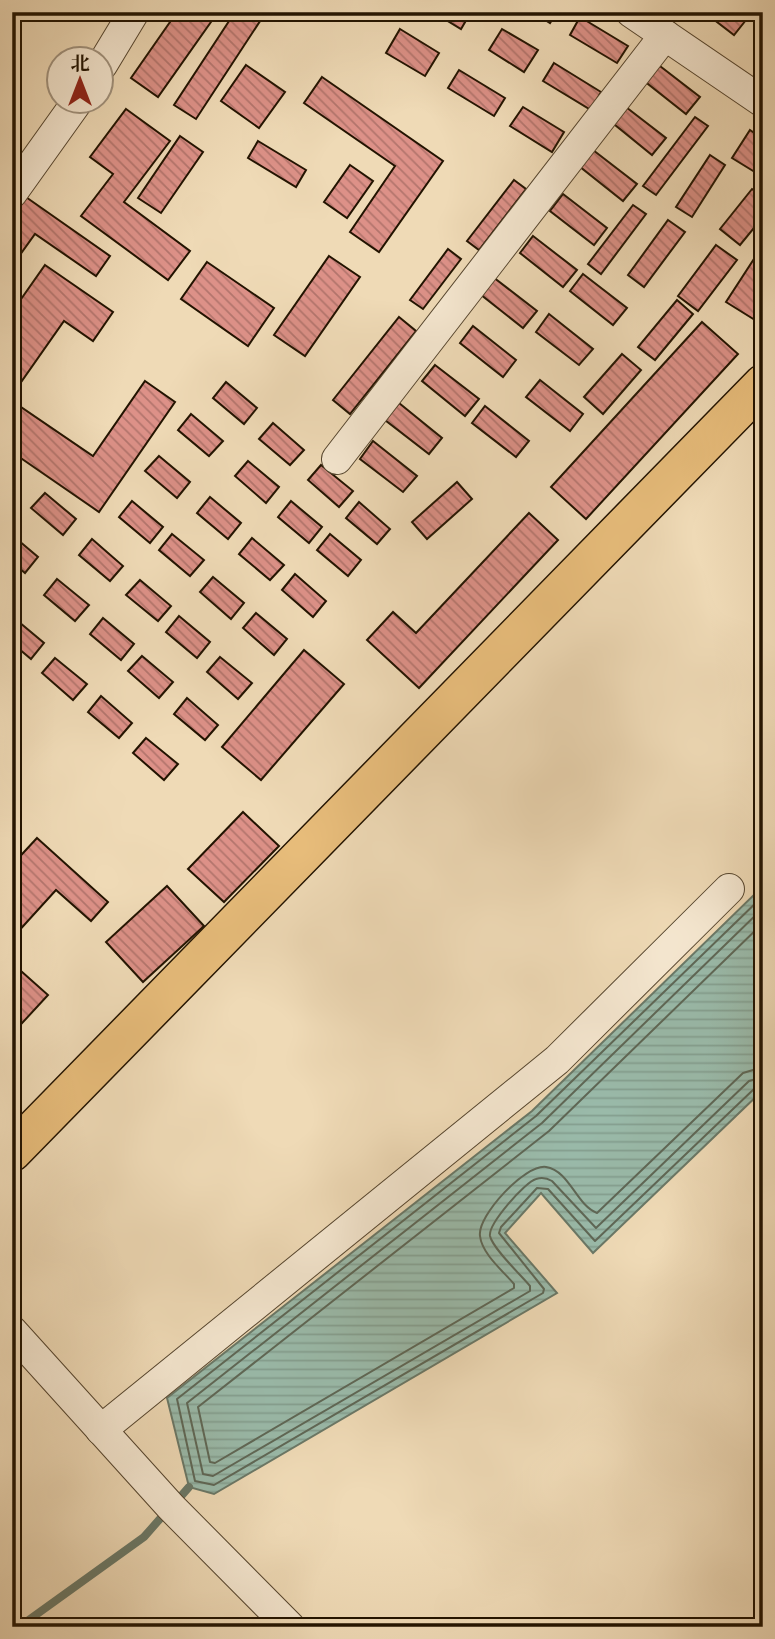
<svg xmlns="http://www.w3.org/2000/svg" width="775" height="1639" font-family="'Old Standard TT','Noto Serif SC',serif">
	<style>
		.water { fill: url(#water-rules); stroke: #6a7867; stroke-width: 2 }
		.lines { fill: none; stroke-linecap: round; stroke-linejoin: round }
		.shore { stroke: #5e6756; stroke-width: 2 }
		.stream { stroke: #6a7867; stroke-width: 8 }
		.building { fill: url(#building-back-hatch); stroke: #221300; stroke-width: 2 }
		.minor-casing { stroke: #55452e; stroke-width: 32 }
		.major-casing { stroke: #221300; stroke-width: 41 }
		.minor { stroke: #f5e7d0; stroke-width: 30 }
		.major { stroke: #e8bd7b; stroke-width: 38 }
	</style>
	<defs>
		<pattern id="water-rules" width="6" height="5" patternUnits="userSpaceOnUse" patternTransform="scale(1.75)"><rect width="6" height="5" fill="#9abbab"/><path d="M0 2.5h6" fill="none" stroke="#84a091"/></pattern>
		<pattern id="building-back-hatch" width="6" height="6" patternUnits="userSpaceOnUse" patternTransform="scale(1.75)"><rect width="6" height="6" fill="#dd9188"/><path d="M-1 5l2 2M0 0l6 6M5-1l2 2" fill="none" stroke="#b3756d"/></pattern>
	</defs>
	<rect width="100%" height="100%" fill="#efdab6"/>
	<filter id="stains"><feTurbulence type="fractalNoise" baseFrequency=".00286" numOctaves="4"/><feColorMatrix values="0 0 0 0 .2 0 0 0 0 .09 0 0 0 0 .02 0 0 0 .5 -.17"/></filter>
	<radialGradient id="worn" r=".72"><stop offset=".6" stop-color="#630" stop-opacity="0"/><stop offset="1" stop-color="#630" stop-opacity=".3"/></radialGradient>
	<!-- water -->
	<polygon class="water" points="763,886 763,1090 593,1253 541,1193 505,1233 557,1293 214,1494 189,1487 167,1398 532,1111"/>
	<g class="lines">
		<!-- shore -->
		<g class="shore">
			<polyline points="763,896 536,1116 177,1399 195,1481 214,1485 543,1293 544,1289 499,1233 501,1227 537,1188 548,1189 595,1241 755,1088 763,1086"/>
			<path d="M763,908L542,1123L187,1403L203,1474L213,1476L530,1291V1286C521,1275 493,1249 490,1236C488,1224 525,1182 536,1179C542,1177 547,1178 552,1181L596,1228L749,1081L763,1077"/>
			<path d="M763,923L549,1131L198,1407L210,1462L215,1463L514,1288V1284C503,1271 482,1254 480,1236C477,1216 525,1164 546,1167C570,1171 576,1205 597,1213L743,1073L763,1067"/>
		</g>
		<!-- stream -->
		<g class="stream">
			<polyline points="175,1503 189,1487"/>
			<polyline points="19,1627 144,1537 166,1512"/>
		</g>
	</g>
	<!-- building -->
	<g class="building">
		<polygon points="177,12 218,12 158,97 131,78"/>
		<polygon points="235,12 266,12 196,119 174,105"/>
		<polygon points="433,12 471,12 461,29"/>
		<polygon points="533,12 557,12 550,23"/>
		<polygon points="704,12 736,12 746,20 734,35"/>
		<polygon points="580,17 628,46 617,63 570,35"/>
		<polygon points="400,29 439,53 425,76 386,53"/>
		<polygon points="502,29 538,50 524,72 489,50"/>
		<polygon points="554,63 601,92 591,110 543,81"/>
		<polygon points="656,63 700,97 686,114 643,80"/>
		<polygon points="246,65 285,92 259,128 221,101"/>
		<polygon points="459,70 505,98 494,116 448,88"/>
		<polygon points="322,77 443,161 379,252 350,232 395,166 304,103"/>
		<polygon points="622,104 666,138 652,155 609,120"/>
		<polygon points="523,107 564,132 552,152 510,126"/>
		<polygon points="126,109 170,141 124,202 190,251 168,280 81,216 113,174 90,157"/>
		<polygon points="695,117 708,126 656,195 643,186"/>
		<polygon points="750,130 763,139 763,177 732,158"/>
		<polygon points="180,136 203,152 161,213 138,198"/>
		<polygon points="258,141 306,170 296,187 248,158"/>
		<polygon points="593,150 637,184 623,201 579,166"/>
		<polygon points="710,155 725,165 692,217 676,207"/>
		<polygon points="350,165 373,181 347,218 324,202"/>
		<polygon points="514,180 526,189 479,250 467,241"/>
		<polygon points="752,189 763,197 763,217 740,245 720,229"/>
		<polygon points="563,194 607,228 594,245 550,211"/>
		<polygon points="23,195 110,256 96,276 35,234 12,266 12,211"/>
		<polygon points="633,205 646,214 601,274 588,264"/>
		<polygon points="668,220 685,232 644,287 628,275"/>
		<polygon points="533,236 577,270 563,287 520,253"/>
		<polygon points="716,245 737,260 698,311 678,296"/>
		<polygon points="763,245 763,325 726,302"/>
		<polygon points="448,249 461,259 423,309 410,300"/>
		<polygon points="329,256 360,277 305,356 274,335"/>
		<polygon points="207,262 274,308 248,346 181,299"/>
		<polygon points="45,265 113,312 93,341 64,321 12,395 12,312"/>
		<polygon points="583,274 627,308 613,325 570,291"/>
		<polygon points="493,277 537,311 523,328 480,294"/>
		<polygon points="677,300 693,314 655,360 638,347"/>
		<polygon points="549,314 593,349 579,365 536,332"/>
		<polygon points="399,317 416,331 350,414 333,400"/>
		<polygon points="702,322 738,354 586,519 551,487"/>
		<polygon points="473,326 516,360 503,377 460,343"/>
		<polygon points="622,354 641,370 603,414 584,397"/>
		<polygon points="435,365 479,399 465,416 422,381"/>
		<polygon points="540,380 583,414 570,431 526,397"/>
		<polygon points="145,381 175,402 99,512 12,452 12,401 93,456"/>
		<polygon points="226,382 257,408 244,424 213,398"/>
		<polygon points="399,403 442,438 429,454 385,420"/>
		<polygon points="485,406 529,441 516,457 472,423"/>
		<polygon points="191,414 223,441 209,456 178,430"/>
		<polygon points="273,423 304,450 290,465 259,439"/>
		<polygon points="373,441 417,476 403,492 360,459"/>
		<polygon points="159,456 190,482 177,498 145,471"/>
		<polygon points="248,461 279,487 266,503 235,476"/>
		<polygon points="321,465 353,491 339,507 308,480"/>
		<polygon points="457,482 472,499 427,539 412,522"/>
		<polygon points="45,493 76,519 63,535 31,508"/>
		<polygon points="210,497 241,523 228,539 197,513"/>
		<polygon points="132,501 163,527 150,543 119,517"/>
		<polygon points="291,501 322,527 309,543 278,517"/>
		<polygon points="359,502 390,529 377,544 346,518"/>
		<polygon points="529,513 558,540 419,688 367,640 393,612 416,633"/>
		<polygon points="172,534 204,560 190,576 159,550"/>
		<polygon points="330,534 361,560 348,576 317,550"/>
		<polygon points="12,535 38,557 25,573 12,562"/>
		<polygon points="252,538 284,565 270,580 239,554"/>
		<polygon points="92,539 123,566 110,581 79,555"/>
		<polygon points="295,574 326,601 313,617 282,590"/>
		<polygon points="213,577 244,603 231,619 200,592"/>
		<polygon points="57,579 89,605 75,621 44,595"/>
		<polygon points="140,580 171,606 158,621 126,595"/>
		<polygon points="256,613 287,639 274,655 243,628"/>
		<polygon points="179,616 210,642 197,658 166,632"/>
		<polygon points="13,617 44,643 31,659 12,643"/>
		<polygon points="103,618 134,644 121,660 90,634"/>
		<polygon points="304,650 344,684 261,780 222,747"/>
		<polygon points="142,656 173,682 159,698 128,671"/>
		<polygon points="220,657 252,683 238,699 207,672"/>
		<polygon points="55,658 87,684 73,700 42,673"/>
		<polygon points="101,696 132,723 119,738 88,712"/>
		<polygon points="187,698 218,725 205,740 174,714"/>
		<polygon points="146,738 178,764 164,780 133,753"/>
		<polygon points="243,812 279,846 224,902 188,869"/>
		<polygon points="37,838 108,902 91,921 56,890 16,934 12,930 12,865"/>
		<polygon points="167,886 204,926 143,982 106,942"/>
		<polygon points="12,963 48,995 12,1034"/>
	</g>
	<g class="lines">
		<!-- minor casing -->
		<g class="minor-casing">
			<g id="minor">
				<polyline points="631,12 763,102"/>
				<polyline points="102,65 134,12"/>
				<polyline points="12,193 77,102"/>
				<polyline points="337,459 665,35"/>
				<polyline points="12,1331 171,1507 290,1627"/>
				<polyline points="101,1430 557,1060 729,889"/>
			</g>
		</g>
		<!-- major casing -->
		<g class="major-casing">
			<polyline id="major" points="12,1152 763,384"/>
		</g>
		<!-- minor -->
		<use href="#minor" class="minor"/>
		<!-- major -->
		<use href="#major" class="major"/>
	</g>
	<!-- margin -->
	<rect width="775" height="1639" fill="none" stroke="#efdab6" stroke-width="42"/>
	<rect x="14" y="14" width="747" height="1611" fill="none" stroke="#221300" stroke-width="3.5"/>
	<rect x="21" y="21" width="733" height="1597" fill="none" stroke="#221300" stroke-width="2"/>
	<!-- north arrow -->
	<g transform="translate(80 80)"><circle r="33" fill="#f5e7d0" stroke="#a1927d" stroke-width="2"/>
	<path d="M0-5L12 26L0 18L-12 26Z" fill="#8f2418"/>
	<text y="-10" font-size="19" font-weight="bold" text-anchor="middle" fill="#221300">北</text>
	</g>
	<rect width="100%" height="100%" filter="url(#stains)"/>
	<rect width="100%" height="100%" fill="url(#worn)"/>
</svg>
